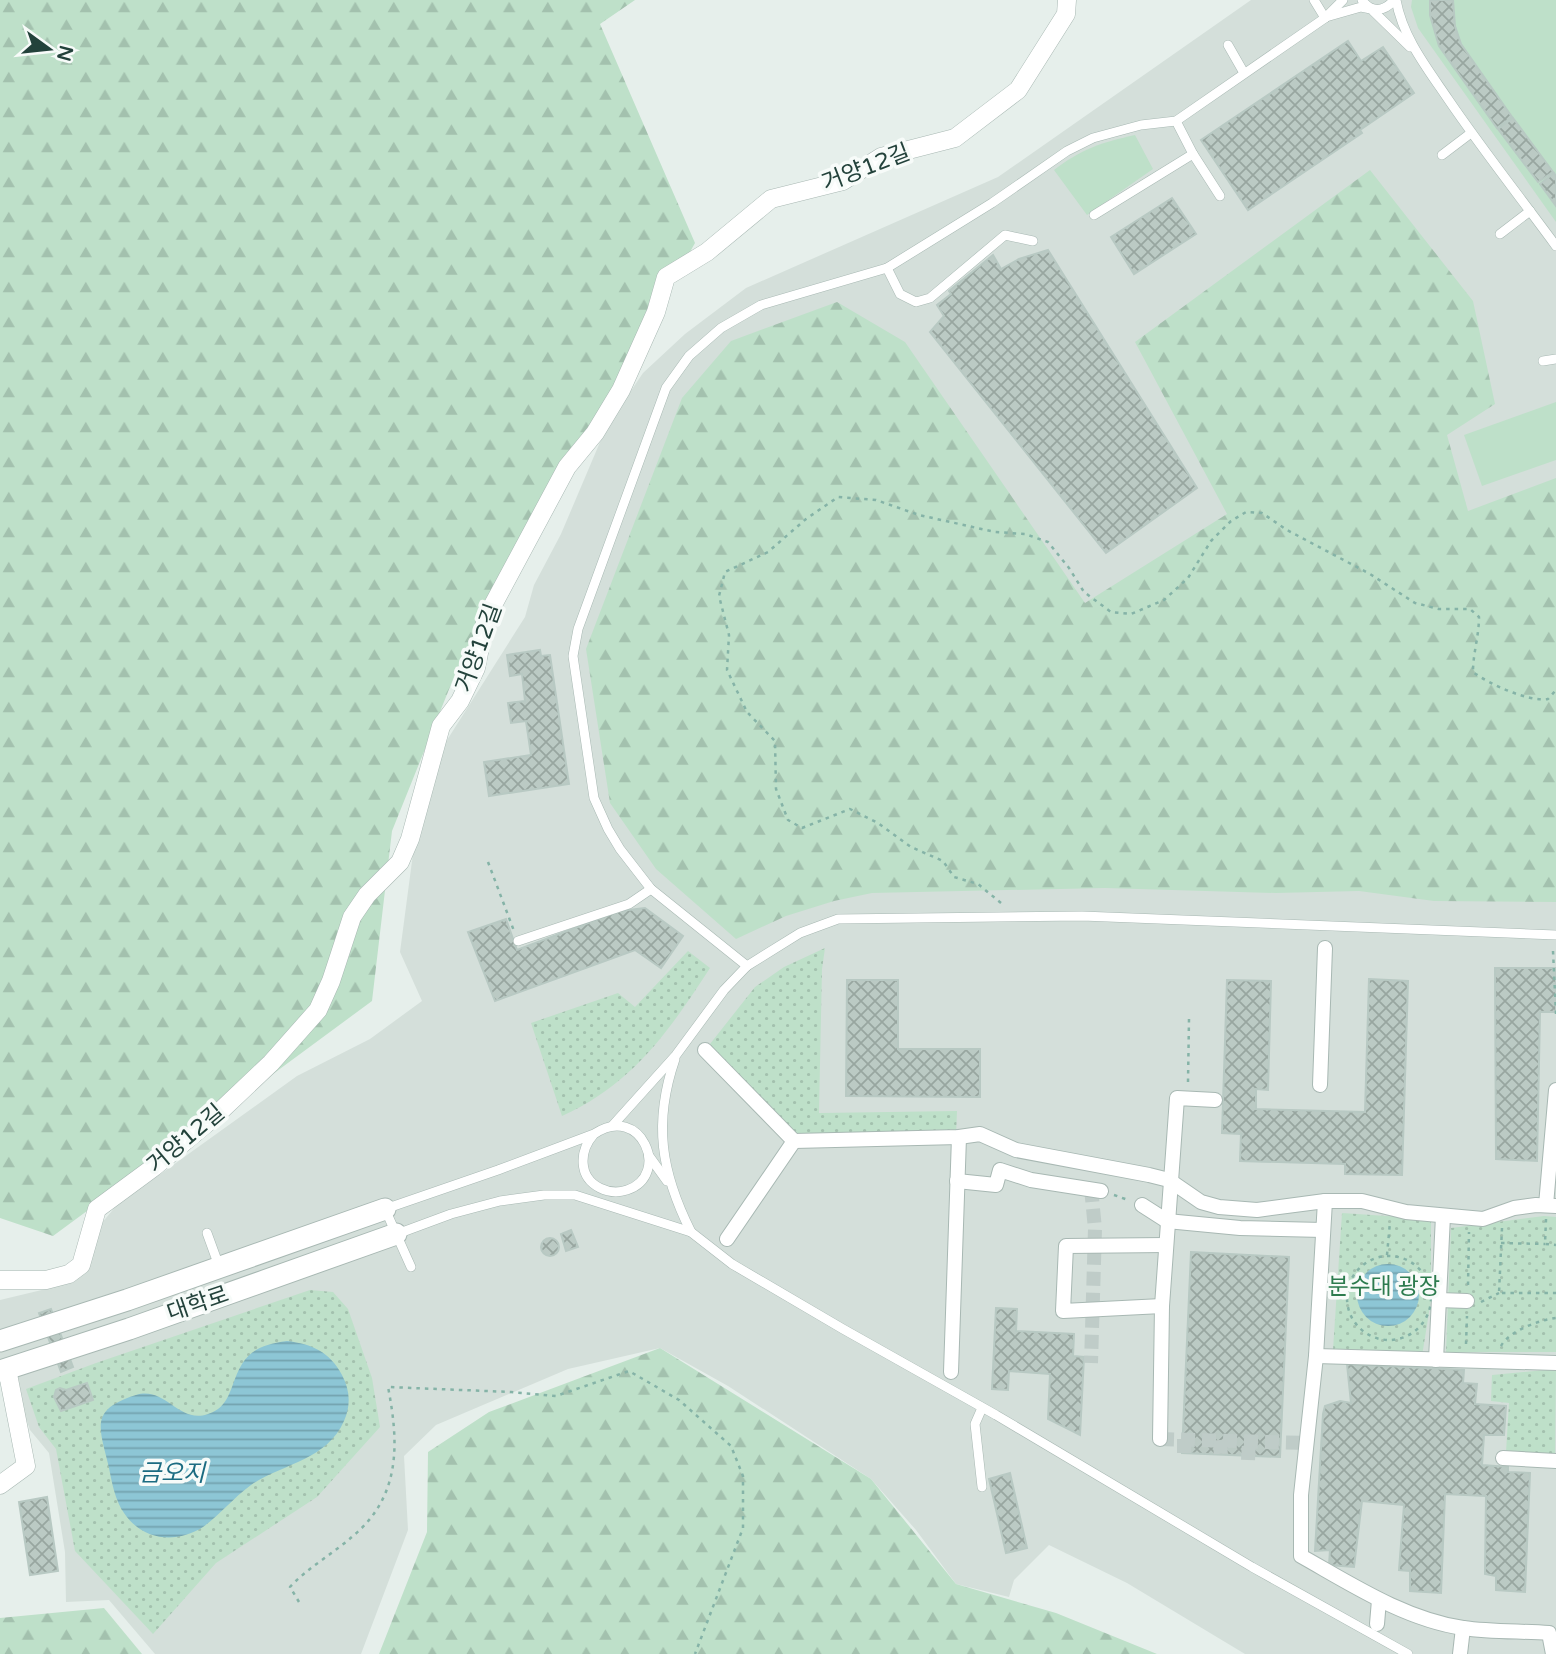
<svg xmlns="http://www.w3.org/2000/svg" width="1556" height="1654" font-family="'Varela Round','Noto Sans KR',sans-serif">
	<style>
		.built { fill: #d4dfda }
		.green { fill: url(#green-dots) }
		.forest { fill: url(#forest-firs) }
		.pitch { fill: #bee0c9 }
		.water { fill: url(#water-rules) }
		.building { fill: url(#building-cross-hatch); stroke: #b8c9c3; stroke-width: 2 }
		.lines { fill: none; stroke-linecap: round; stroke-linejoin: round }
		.pedestrian-tunnel { stroke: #bfccc8; stroke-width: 14; stroke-dasharray: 14 7; stroke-linecap: butt }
		.service-casing { stroke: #a8b8b3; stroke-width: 10 }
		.pedestrian-casing { stroke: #a8b8b3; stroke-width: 16 }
		.minor-casing { stroke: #a8b8b3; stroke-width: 19 }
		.tertiary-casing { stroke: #a8b8b3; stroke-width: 23 }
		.path { stroke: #85b3a7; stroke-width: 2.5; stroke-dasharray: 3.5 5; stroke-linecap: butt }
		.service { stroke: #fff; stroke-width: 9 }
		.pedestrian { stroke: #fff; stroke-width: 14 }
		.minor { stroke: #fff; stroke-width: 18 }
		.tertiary { stroke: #fff; stroke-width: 21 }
		.labels { text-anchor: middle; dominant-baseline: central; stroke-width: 7; stroke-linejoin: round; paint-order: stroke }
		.street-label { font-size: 23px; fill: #23423b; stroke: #f7fbf9 }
		.park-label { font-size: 23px; fill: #2c7b4e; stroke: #f7fbf9 }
		.water-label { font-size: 24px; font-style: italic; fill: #1b6b81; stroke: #f7fbf9 }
	</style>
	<defs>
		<pattern id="green-dots" width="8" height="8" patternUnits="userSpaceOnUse" patternTransform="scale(1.75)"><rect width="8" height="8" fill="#bee0c9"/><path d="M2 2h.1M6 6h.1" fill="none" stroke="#a3c1ae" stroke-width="1.8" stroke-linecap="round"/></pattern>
		<pattern id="forest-firs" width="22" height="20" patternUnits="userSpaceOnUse" patternTransform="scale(1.75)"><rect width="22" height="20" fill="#bee0c9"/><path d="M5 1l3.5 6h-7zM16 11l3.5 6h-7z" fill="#a3c1ae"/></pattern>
		<pattern id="water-rules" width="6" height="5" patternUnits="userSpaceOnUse" patternTransform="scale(1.75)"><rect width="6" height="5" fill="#8dc6d5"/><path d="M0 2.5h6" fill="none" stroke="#73a2ae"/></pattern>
		<pattern id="building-cross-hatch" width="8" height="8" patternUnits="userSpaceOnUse" patternTransform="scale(1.75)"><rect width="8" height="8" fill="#bbcac4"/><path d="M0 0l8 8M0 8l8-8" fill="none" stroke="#98a6a0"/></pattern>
	</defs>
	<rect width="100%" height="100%" fill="#e6efeb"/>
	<!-- built -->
	<polygon class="built" points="1251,0 1556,0 1556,1654 1245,1654 1127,1583 1049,1545 1014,1580 1009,1597 956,1584 916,1530 871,1479 728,1386 660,1348 568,1369 436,1425 404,1456 408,1530 361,1654 155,1654 109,1600 66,1602 65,1552 49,1453 30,1430 17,1392 0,1374 0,1300 71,1283 88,1268 96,1230 116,1206 297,1076 370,1039 422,1001 400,952 423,778 525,617 534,585 561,534 606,428 643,373 685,334 746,288 998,177"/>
	<!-- green -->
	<g class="green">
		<polygon points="825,948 822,969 819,1113 957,1111 956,1136 795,1135 710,1048 710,1044 755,987 784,967"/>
		<path d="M688,951L710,968C669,1031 633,1084 562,1116L531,1023L618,993L635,1007Z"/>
		<polygon points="1342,1213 1431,1219 1431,1300 1422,1356 1333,1350"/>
		<polygon points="1544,1216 1556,1217 1556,1352 1446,1352 1451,1228"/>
		<polygon points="310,1290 333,1292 348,1309 372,1378 380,1427 317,1497 216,1563 153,1634 75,1551 56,1449 39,1427 26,1389 96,1363"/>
		<polygon points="1556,1369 1555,1456 1506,1452 1509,1403 1491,1401 1492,1375"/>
	</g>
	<!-- forest -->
	<g class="forest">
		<polygon points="0,0 635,0 600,24 695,243 458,667 392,831 372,1001 53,1236 0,1218"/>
		<polygon points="1370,170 1473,301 1495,404 1447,435 1468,511 1556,478 1556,902 1434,901 1359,891 1276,893 1105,888 872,893 834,901 786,916 736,939 656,869 610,803 586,649 682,398 731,341 837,302 905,342 1085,603 1227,514 1135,342"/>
		<polygon points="660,1348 871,1479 956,1584 1056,1613 1157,1654 379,1654 427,1532 428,1452 489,1412"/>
		<polygon points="104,1608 142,1654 0,1654 0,1618"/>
	</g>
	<!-- pitch -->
	<g class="pitch">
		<polygon points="1412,0 1556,0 1556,222 1418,28 1411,7"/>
		<path d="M1135,135L1153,169L1087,215L1054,170C1081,149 1103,142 1135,135Z"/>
		<polygon points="1556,402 1556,460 1482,486 1464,435"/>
	</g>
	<!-- water -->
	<g class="water">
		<circle cx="1388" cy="1295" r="31"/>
		<path d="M287,1341C312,1344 330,1352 342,1375C350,1390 351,1405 344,1421C327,1460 282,1464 251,1485C233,1498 220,1515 203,1527C176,1544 143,1541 124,1513C115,1500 112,1483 109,1468C100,1428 88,1410 136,1395C169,1385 181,1433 218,1409C225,1404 229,1395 232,1387C243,1355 252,1346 287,1341Z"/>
	</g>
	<!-- building -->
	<g class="building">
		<polygon points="1430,0 1453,0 1455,26 1461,44 1512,117 1497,128 1439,46 1430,15"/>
		<polygon points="1348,41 1361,61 1383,47 1414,93 1360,130 1362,133 1248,210 1201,140"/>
		<polygon points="1513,118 1553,172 1538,182 1498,129"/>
		<polygon points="1554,173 1556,176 1556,206 1540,184"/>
		<polygon points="1172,198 1196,234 1134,274 1111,237"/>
		<polygon points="1048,250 1197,488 1106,553 930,332 944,316 937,305 951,294 949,291 993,255 1001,269 1019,259"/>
		<polygon points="540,650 541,656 550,655 569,784 489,796 484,762 531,755 526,721 511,723 508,703 525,701 522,674 510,676 507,655"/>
		<polygon points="645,908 683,936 661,968 635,950 495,1001 468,932 506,919 517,950 620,911"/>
		<polygon points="1495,968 1556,968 1556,1012 1540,1012 1537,1161 1496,1159"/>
		<polygon points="1369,979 1408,981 1402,1175 1345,1174 1345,1164 1240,1161 1241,1134 1222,1133 1227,980 1271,981 1268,1090 1256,1089 1256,1109 1365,1112"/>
		<polygon points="847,980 898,980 898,1049 980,1049 980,1097 846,1096"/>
		<polygon points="571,1230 578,1247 566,1251 561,1234"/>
		<circle cx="550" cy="1247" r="9"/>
		<polygon points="1191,1252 1289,1257 1280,1457 1182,1453"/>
		<polygon points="996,1308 1017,1309 1016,1331 1074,1334 1073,1356 1084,1357 1080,1435 1048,1419 1050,1374 1009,1371 1008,1390 992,1389"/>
		<polygon points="51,1309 73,1367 61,1372 39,1313"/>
		<polygon points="1347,1364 1464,1370 1463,1383 1477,1384 1475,1404 1506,1406 1504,1435 1484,1435 1482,1465 1508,1467 1508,1472 1530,1473 1525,1592 1496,1590 1496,1576 1485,1574 1486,1496 1445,1494 1441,1593 1410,1591 1410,1571 1399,1570 1404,1505 1362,1501 1354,1567 1329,1565 1330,1550 1315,1551 1323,1414 1325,1406 1340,1401 1351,1403"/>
		<polygon points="87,1383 93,1400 61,1411 54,1397 56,1390 60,1388 66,1390"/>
		<polygon points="1010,1473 1027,1548 1006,1553 989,1479"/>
		<polygon points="47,1497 58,1571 30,1575 19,1502"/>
	</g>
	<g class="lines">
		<!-- pedestrian-tunnel -->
		<g class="pedestrian-tunnel">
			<polyline points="1091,1188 1095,1229 1091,1363"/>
			<polyline points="1160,1439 1305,1443"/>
			<polyline points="1184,1439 1184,1454"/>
			<polyline points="1220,1440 1221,1458"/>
			<polyline points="1248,1460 1249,1441"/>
		</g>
		<!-- service casing -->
		<g class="service-casing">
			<g id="service">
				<polyline points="1314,0 1325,18"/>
				<path d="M1362,0C1371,13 1384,12 1394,0"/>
				<path d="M1396,0C1403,38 1427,68 1448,99C1482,149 1520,197 1556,246"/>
				<polyline points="1326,17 1361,7 1371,9 1410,47"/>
				<polyline points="1228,45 1244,73"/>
				<polyline points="1193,154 1220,196"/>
				<polyline points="1442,155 1471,133"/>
				<polyline points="1094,215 1193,154 1176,121"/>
				<polyline points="1500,234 1530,211"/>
				<polyline points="887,268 900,294 916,302 930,298 1005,235 1033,241"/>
				<polyline points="1543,361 1556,359"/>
				<polyline points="518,941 629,904 651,889"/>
				<polyline points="747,966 651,889 620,849 608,829 594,798 573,656 578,629 666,388 689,356 721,328 761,305 887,268 992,203 1067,151 1093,138 1141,125 1176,121 1325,18 1343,0"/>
				<path d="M675,1059C653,1123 661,1172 691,1232"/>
				<polyline points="613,1125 676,1055 724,990 747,966 800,933 838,919 1082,916 1556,935"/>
				<polyline points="649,1156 667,1181"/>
				<polyline points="207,1233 219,1266"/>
				<polyline points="397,1234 451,1214 500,1201 544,1195 575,1195 691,1232 732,1264 843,1329 996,1415 1252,1567 1408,1654"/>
				<path d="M411,1267L385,1209L498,1170L594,1134C641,1102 672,1175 627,1190C618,1193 608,1192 600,1188C578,1177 579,1151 594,1134"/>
				<polyline points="982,1408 975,1424 982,1487"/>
			</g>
		</g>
		<!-- pedestrian casing -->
		<g class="pedestrian-casing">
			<g id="pedestrian">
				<polyline points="705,1050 794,1141 959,1137 980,1134 1016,1150 1149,1175 1169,1180 1201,1202 1219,1207 1257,1210 1325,1201 1362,1201 1406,1212 1483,1219 1514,1208 1536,1205 1556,1206"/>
				<polyline points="1320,1085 1325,948"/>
				<polyline points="957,1181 996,1185 1000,1170 1031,1180 1101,1191"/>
				<path d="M1325,1201L1316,1356L1301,1495V1556C1351,1584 1404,1619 1463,1628C1491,1632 1521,1631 1549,1633L1553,1654"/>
				<polyline points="1142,1205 1167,1221 1240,1228 1323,1230"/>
				<polyline points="1546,1205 1556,1090"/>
				<polyline points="727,1239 794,1141"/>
				<polyline points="1439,1300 1467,1301"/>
				<polyline points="1162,1306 1063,1311 1066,1246 1166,1245"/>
				<polyline points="1316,1356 1556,1363"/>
				<polyline points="1436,1360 1443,1216"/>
				<polyline points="951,1372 959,1137"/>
				<polyline points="1160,1439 1162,1306 1177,1098 1215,1100"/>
				<polyline points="1503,1458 1556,1461"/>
				<polyline points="1377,1624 1379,1600"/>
				<polyline points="1460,1654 1463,1628"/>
			</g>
		</g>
		<!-- minor casing -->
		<g class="minor-casing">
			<g id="minor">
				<polyline points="0,1280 46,1280 69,1274 81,1265 97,1209 154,1167 213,1118 271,1063 318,1010 331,981 352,917 367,895 400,862 410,839 441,726 460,701 476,668 486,618 567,467 595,433 621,390 656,312 666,277 707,252 771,199 843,181 881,157 955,138 1018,90 1066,14 1067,0"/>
				<polyline points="0,1485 26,1466 7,1369"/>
			</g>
		</g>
		<!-- tertiary casing -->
		<g class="tertiary-casing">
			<g id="tertiary">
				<polyline points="0,1341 127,1300 385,1209"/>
				<polyline points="0,1371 129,1329 396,1234"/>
			</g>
		</g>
		<!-- path -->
		<g class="path">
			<polyline points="488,862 514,931"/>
			<path d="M1001,903L978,884L954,877L943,861L911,847L878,823L850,809L802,828L788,820L776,789L775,741L747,712L727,670L729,635L719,596L725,572L768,552L806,519L838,497L876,500L919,515L995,532L1025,534L1048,542L1069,568L1084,592L1111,612L1131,614L1164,600L1188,578L1211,541L1231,521L1246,512L1262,513L1287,530L1370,574L1415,603L1439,609H1470L1479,617C1479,636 1473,653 1473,672C1489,684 1528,702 1548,699L1556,690"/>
			<polyline points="1553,951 1556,1014"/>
			<polyline points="1188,1082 1189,1019"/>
			<polyline points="1114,1195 1128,1200"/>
			<polyline points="1546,1219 1545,1244 1556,1245"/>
			<polyline points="1502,1228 1499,1293 1556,1293"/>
			<polyline points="1501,1243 1545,1244"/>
			<polyline points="1387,1255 1390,1222"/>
			<circle cx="1389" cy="1298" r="42"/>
			<polyline points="1468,1285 1469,1232"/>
			<polyline points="1333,1294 1347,1295"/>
			<polyline points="1481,1302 1499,1293"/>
			<polyline points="1466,1344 1467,1316"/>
			<path d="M1501,1346C1509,1331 1539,1320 1556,1318"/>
			<path d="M299,1602L290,1587C306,1569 334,1553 353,1536C401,1496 399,1443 388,1387L511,1392L556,1396L629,1371L679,1400L731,1446L743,1476V1528L695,1654"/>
		</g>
		<!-- service -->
		<use href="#service" class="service"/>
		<!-- pedestrian -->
		<use href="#pedestrian" class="pedestrian"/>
		<!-- minor -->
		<use href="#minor" class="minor"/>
		<!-- tertiary -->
		<use href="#tertiary" class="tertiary"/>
	</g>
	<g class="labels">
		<!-- street labels -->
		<g class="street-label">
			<text transform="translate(866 168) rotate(-21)">거양12길</text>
			<text transform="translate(479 648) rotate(-70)">거양12길</text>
			<text transform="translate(186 1139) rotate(-40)">거양12길</text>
			<text transform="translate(198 1304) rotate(-19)">대학로</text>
		</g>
		<!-- park labels -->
		<g class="park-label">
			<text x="1384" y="1287">분수대 광장</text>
		</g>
		<!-- water labels -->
		<g class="water-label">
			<text x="172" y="1473">금오지</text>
		</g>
	</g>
	<!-- north arrow -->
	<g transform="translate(49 49) rotate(105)" stroke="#f7fbf9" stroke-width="5" paint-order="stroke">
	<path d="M0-5L12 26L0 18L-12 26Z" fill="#23423b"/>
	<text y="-10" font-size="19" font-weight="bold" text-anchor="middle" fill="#23423b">N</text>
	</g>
</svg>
